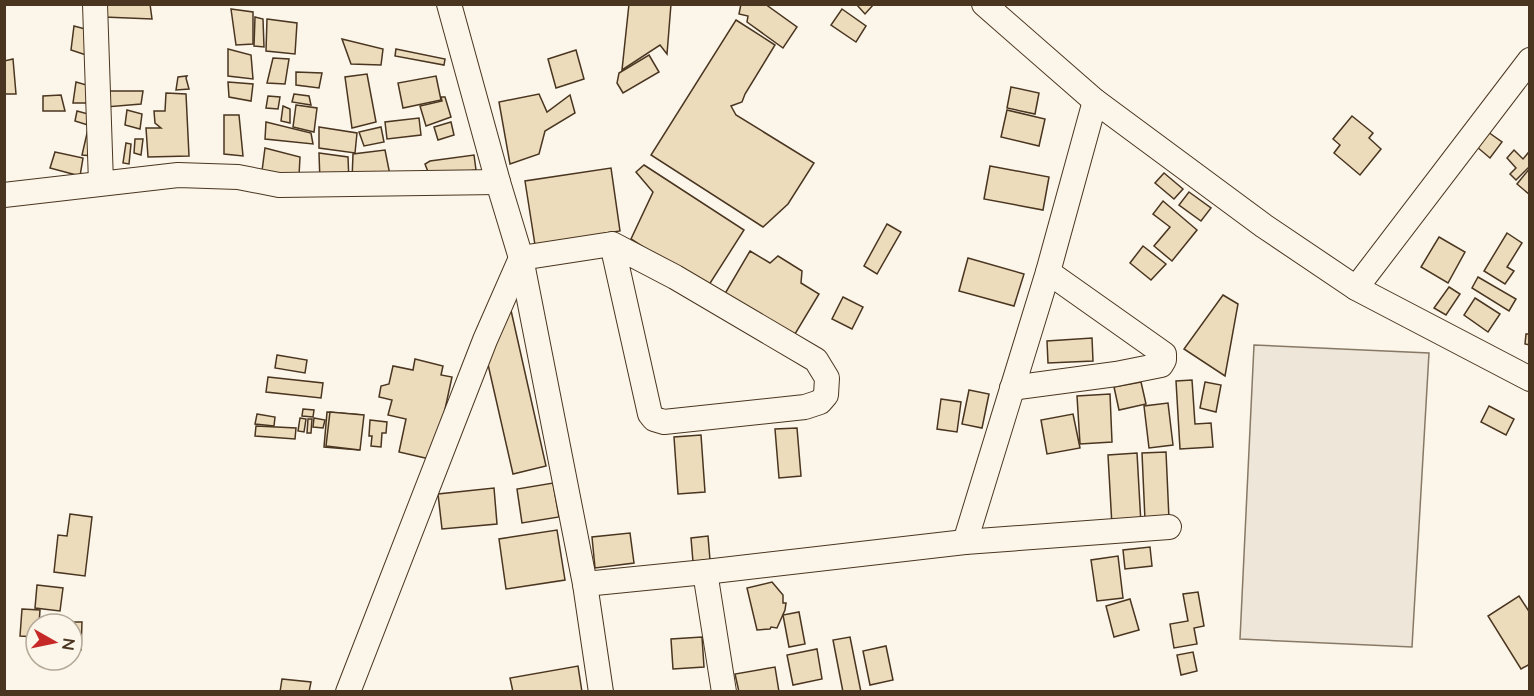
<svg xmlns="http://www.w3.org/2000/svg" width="1534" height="696" font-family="Lato,sans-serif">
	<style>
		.pitch { fill: #ede6d9; stroke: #887966; stroke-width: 1.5 }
		.building { fill: #ecdcbc; stroke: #4a3520; stroke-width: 1.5 }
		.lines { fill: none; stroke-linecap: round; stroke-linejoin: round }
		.minor-casing { stroke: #4a3520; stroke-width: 26 }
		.minor { stroke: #fbf6e9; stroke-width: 24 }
	</style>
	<rect width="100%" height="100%" fill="#fbf6e9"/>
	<!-- pitch -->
	<polygon class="pitch" points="1254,345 1429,353 1412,647 1240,639"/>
	<!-- building -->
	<g class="building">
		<polygon points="104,4 150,4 152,19 104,17"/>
		<polygon points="629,4 671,4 667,54 660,45 622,70"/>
		<polygon points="741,4 765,4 797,27 783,48 747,22 748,16 739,14"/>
		<polygon points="856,4 874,4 865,14"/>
		<polygon points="231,9 253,12 253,44 236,45"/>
		<polygon points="842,9 866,26 856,42 831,25"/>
		<polygon points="255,17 263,19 264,47 254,46"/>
		<polygon points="267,19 297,23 295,54 266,51"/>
		<polygon points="736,20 775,45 745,94 742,102 731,106 736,115 814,163 788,204 763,227 651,155"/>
		<polygon points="74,26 89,30 86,55 71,50"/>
		<polygon points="342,39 383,49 381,65 351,64"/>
		<polygon points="228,49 251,55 253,79 228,76"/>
		<polygon points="396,49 445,59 444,65 395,56"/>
		<polygon points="576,50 584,79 556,88 548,59"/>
		<polygon points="649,55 659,72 623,93 617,83 619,73"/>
		<polygon points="273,58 289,59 285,84 267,83"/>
		<polygon points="13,59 16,94 4,94 4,61"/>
		<polygon points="296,72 322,73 319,88 296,85"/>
		<polygon points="367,74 376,122 352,128 345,77"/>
		<polygon points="187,76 186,78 189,89 176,90 178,77"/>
		<polygon points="436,76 441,100 403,108 398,83"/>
		<polygon points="76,82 90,86 88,103 73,103"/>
		<polygon points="228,82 253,84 251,101 229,97"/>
		<polygon points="1011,87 1039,93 1035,114 1007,108"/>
		<polygon points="110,91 143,91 141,104 106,107"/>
		<polygon points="166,93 186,94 189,156 148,157 146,128 161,128 155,123 154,111 165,111"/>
		<polygon points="294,94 309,96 311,105 292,102"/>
		<polygon points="539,94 547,112 570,95 575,113 545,131 539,154 510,164 499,102"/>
		<polygon points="61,95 65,111 43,111 43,96"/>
		<polygon points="268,96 280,97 278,109 266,108"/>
		<polygon points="441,97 445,97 451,117 426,126 420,106 442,101"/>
		<polygon points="296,105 317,108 314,132 293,127"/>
		<polygon points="283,106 290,109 290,123 281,121"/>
		<polygon points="127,110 142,114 140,129 125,125"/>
		<polygon points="1007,110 1045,119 1039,146 1001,137"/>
		<polygon points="77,111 92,115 91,126 75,121"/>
		<polygon points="224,115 239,115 243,156 224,154"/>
		<polygon points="1352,116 1373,133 1369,138 1381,149 1360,175 1334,153 1340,145 1333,139"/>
		<polygon points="419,118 421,135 387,139 385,122"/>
		<polygon points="266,122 311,133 313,144 265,139"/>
		<polygon points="451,122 454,135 438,140 434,127"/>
		<polygon points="319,127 357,133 355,153 319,148"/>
		<polygon points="381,127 384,142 364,146 359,132"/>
		<polygon points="88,129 93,156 82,155"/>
		<polygon points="1488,132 1502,142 1490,158 1477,147"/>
		<polygon points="135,139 143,139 141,155 134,153"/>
		<polygon points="126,143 131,144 129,164 123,163"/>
		<polygon points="265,148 300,157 299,176 262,171"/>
		<polygon points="385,150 390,175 352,180 353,154"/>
		<polygon points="1514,150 1523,159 1528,153 1530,154 1530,166 1516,180 1510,174 1516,168 1507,158"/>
		<polygon points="55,152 83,158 80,176 50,168"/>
		<polygon points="319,153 348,157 349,182 320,182"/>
		<polygon points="474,155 476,170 430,177 425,164 430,161"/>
		<polygon points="644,165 744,230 707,288 631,239 653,192 636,172"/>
		<polygon points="990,166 1049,177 1043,210 984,199"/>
		<polygon points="611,168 620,231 535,245 525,181"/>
		<polygon points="1530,168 1530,195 1517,184"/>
		<polygon points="1164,173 1183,189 1174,199 1155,183"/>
		<polygon points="1189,192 1211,208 1201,221 1179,205"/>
		<polygon points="1163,201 1197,230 1172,261 1154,246 1170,227 1153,214"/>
		<polygon points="887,224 901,232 877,274 864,266"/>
		<polygon points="1507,233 1522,243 1507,267 1514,271 1505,284 1484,271"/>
		<polygon points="1439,237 1465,252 1448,283 1421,267"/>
		<polygon points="1143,246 1166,264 1151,280 1130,263"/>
		<polygon points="750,251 770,263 778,256 802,271 801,283 819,294 792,339 723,297"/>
		<polygon points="968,258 1024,274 1014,306 959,291"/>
		<polygon points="1478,277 1516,299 1509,311 1472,288"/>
		<polygon points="1449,287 1460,294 1446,315 1434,308"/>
		<polygon points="1223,295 1238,304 1225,376 1184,349"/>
		<polygon points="843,297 863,307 852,329 832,319"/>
		<polygon points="1475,298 1500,314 1488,332 1464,315"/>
		<polygon points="510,306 546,466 513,474 487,360"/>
		<polygon points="1526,334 1530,334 1530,345 1525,344"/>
		<polygon points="1092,338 1093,361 1048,363 1047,341"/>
		<polygon points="277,355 307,360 305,373 275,368"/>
		<polygon points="415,359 443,366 441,375 452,377 434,460 399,452 406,419 388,415 392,400 379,397 381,386 389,384 393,366 413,370"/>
		<polygon points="268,377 323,383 321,398 266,392"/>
		<polygon points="1192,380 1195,424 1211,423 1213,447 1180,449 1176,381"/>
		<polygon points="1141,382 1146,404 1119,410 1114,387"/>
		<polygon points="1205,382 1221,385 1216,412 1200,408"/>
		<polygon points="969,390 989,394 982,428 962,424"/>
		<polygon points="1110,394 1112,442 1080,444 1077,396"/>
		<polygon points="941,399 961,402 957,432 937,429"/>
		<polygon points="1168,403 1173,445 1149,448 1144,406"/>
		<polygon points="1489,406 1514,419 1506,435 1481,422"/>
		<polygon points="303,409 314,410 313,417 302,416"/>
		<polygon points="327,412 362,415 359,450 324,447"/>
		<polygon points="330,412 364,415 360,450 326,446"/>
		<polygon points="257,414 275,417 274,426 255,424"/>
		<polygon points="1073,414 1080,448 1047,454 1041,420"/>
		<polygon points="300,418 306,419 304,432 298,431"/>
		<polygon points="314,418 325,420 323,428 313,427"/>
		<polygon points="308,419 312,419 311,433 307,433"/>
		<polygon points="370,420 387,422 386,433 382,433 381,447 371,446 372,436 369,436"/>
		<polygon points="256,426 296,428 295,439 255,436"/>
		<polygon points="797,428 801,476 779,478 775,429"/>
		<polygon points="701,435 705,492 678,494 674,437"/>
		<polygon points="1166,452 1169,519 1145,520 1142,453"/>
		<polygon points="1137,453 1141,524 1112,526 1108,455"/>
		<polygon points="553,483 559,517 522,523 517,489"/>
		<polygon points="494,488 497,524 442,529 438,494"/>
		<polygon points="70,514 92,517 85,576 54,572 58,535 67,536"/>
		<polygon points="557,530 565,580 506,589 499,539"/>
		<polygon points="630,533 634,563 595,568 592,537"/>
		<polygon points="708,536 710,560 693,562 691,538"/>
		<polygon points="1150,547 1152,566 1125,569 1123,550"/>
		<polygon points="1118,556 1123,598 1097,601 1091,560"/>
		<polygon points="772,582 783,595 783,603 786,603 785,610 777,628 771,627 770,629 757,630 747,588"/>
		<polygon points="37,585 63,588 60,611 35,608"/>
		<polygon points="1198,592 1204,626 1194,628 1197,644 1174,648 1170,624 1188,621 1183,594"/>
		<polygon points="1519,596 1530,613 1530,664 1521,669 1488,616"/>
		<polygon points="1130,599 1139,630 1114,637 1106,606"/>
		<polygon points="22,609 40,610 39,624 36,624 36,637 20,636"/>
		<polygon points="799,612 805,644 789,647 783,615"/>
		<polygon points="39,622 82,622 81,650 72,649 72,624 39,624"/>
		<polygon points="702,637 704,667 673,669 671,639"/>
		<polygon points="850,637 861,692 843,692 833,640"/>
		<polygon points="886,646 893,680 870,685 863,651"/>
		<polygon points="817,649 822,679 793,685 787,655"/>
		<polygon points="1193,652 1197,671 1181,675 1177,655"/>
		<polygon points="578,666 582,692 513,692 510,678"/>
		<polygon points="775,667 779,692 739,692 735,674"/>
		<polygon points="282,679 311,682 309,692 280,692"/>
	</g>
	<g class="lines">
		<!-- minor casing -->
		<g class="minor-casing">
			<g id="minor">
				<polyline points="95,4 101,183"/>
				<polyline points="449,4 498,182 521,258 585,584 601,692"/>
				<polyline points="984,4 1095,101 1264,226 1356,288 1530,379"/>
				<polyline points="4,195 178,175 238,177 279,185 498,182"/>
				<polyline points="1356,288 1530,60"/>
				<polyline points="1012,388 1116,374 1161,365 1164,360 1164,354 1048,272"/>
				<polyline points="965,542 1048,272 1095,101"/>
				<polyline points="705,572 724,692"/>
				<polyline points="585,584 705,572 965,542 1169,527"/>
				<polyline points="348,692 485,340 521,258 612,244 675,277 816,360 827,378 826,395 820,402 805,407 664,422 654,419 650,414 612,244"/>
			</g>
		</g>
		<!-- minor -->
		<use href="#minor" class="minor"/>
	</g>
	<!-- border -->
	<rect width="1534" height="696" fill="none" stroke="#4a3520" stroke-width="12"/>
	<!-- north arrow -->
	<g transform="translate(54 642) rotate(99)"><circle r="28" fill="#fbf6e9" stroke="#b4a999" stroke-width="1.5"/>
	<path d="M0-4.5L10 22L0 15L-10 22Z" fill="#c62828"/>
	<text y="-9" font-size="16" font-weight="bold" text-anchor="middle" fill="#4a3520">N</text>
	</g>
</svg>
